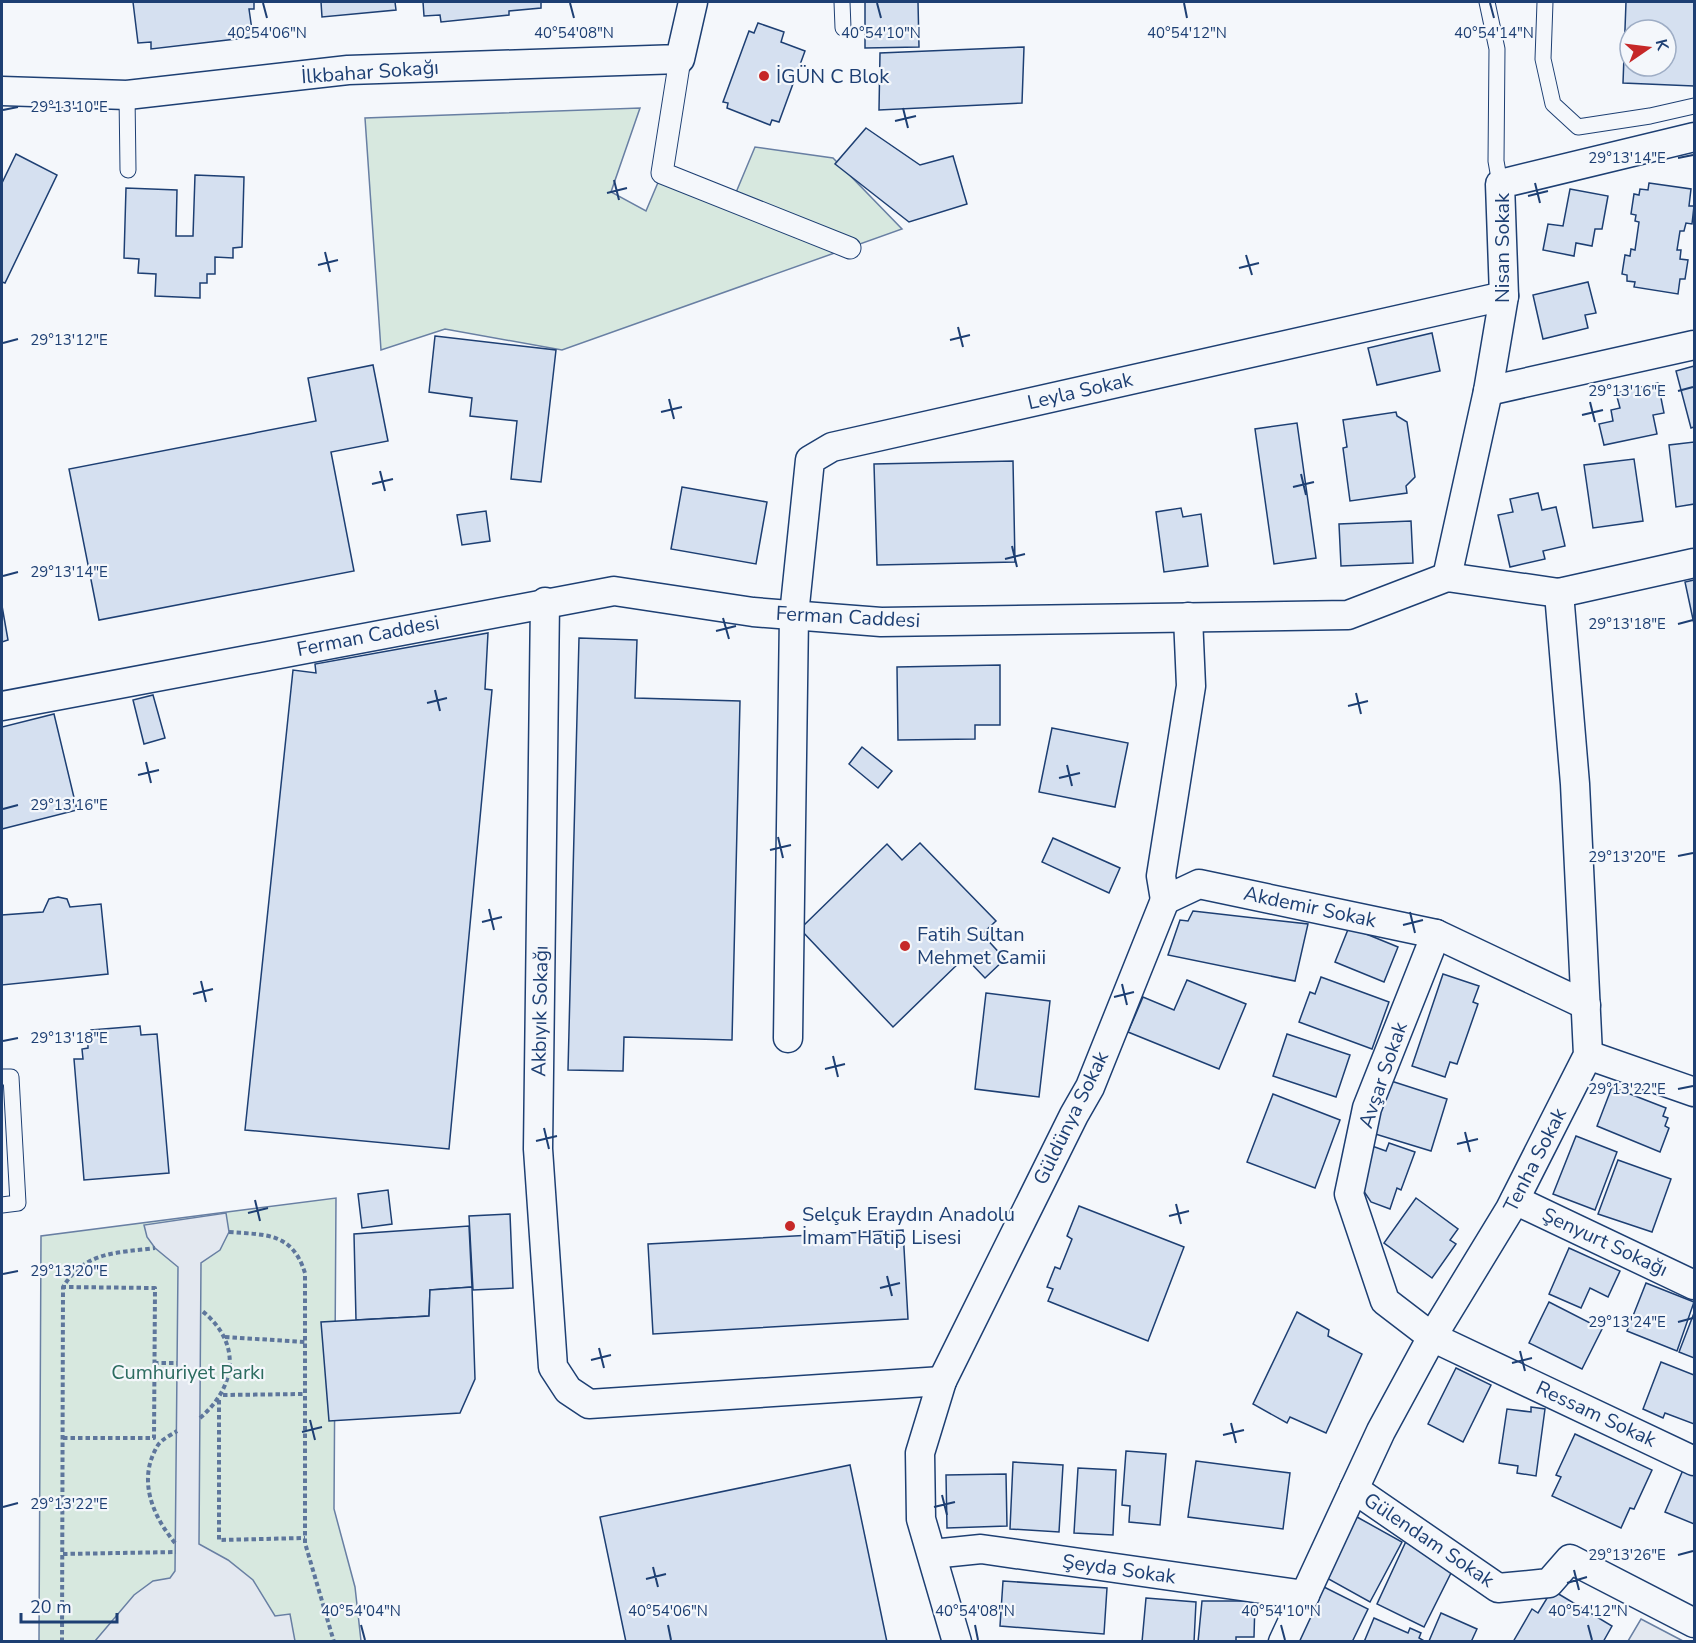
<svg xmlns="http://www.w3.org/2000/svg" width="1696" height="1643" font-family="'Nunito Sans',sans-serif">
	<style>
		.green { fill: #d7e8df; stroke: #687fa3; stroke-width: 1.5 }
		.parking { fill: #e3e8f0; stroke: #687fa3; stroke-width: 1.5 }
		.building { fill: #d5e0f0; stroke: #1d3f73; stroke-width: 1.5; fill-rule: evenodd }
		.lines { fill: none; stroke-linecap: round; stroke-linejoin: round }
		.service-casing { stroke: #1d3f73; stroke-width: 17 }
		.pedestrian-casing { stroke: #1d3f73; stroke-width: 23 }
		.minor-casing { stroke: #1d3f73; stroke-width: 31 }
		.path { stroke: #5e769c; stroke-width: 4; stroke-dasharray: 4.5 3; stroke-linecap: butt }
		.service { stroke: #f4f7fb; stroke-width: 15 }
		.pedestrian { stroke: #f4f7fb; stroke-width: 21 }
		.minor { stroke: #f4f7fb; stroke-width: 28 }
		.ticks { fill: none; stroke: #1d3f73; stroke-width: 2 }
		.poi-dot { fill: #c62828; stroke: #f4f7fb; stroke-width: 2 }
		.labels { text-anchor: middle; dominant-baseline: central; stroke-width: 4.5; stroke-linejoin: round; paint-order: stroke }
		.street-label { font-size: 20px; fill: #1d3f73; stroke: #f4f7fb }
		.poi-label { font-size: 20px; fill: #1d3f73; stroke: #f4f7fb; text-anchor: start }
		.park-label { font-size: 20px; fill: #2c6c60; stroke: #f4f7fb }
		.ticks-label { font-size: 15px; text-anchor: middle; fill: #1d3f73; stroke: #f4f7fb; stroke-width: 4.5; stroke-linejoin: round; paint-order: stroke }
	</style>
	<rect width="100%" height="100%" fill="#f4f7fb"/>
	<!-- green -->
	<g class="green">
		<polygon points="640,108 611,192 646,211 662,173 732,202 755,147 833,158 902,229 562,350 445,329 381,350 365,118"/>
		<polygon points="336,1198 334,1509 355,1587 361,1641 39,1642 41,1236"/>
	</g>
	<!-- parking -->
	<g class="parking">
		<polygon points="226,1213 229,1232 220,1250 201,1263 199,1544 228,1560 253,1580 275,1616 290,1614 295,1641 95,1641 134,1595 153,1581 170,1578 175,1571 178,1267 155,1248 147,1237 144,1225"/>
		<polygon points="1641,1619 1683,1641 1628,1641"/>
	</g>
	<!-- building -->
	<g class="building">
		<polygon points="133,2 254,2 254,9 249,9 253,37 151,49 151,42 138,43"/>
		<polygon points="321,2 395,2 396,10 322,17"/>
		<polygon points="423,2 541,2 541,8 509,11 509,15 441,22 440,15 424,16"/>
		<polygon points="865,2 918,2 919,47 865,48"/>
		<path d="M1626,2H1694V86L1623,83ZM1630,30H1666V66H1630Z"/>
		<polygon points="758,23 784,32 781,42 805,51 779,122 772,120 770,125 727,108 728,103 723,102 749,31 754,33"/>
		<polygon points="1024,47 1022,103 879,110 880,53"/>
		<polygon points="866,128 920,165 953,156 967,204 909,222 835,164"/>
		<polygon points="16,154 57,175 5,283 2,282 2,183"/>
		<polygon points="195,175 244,177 242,247 233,248 233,258 215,257 215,274 207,274 207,283 200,283 200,298 155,296 156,274 138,273 139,259 124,258 126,188 177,190 176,236 193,236"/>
		<polygon points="1649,183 1691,189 1689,206 1694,206 1692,224 1686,223 1684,231 1680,231 1677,250 1681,250 1680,259 1688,260 1685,279 1680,279 1678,294 1634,287 1635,282 1627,281 1627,275 1622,274 1625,255 1630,256 1631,249 1635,250 1639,222 1635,221 1636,215 1631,214 1634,194 1639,195 1640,189 1648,190"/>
		<polygon points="1570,189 1608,196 1602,229 1595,229 1592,246 1576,243 1574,256 1543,250 1548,224 1563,226"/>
		<polygon points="1588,282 1596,313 1585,315 1588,328 1543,339 1533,295"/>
		<polygon points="1432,333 1440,371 1377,385 1368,348"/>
		<polygon points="435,336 556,350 541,482 511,479 517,421 470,416 472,398 429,392"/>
		<polygon points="373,365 388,441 331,452 354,571 99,620 69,469 316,421 308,378"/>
		<polygon points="1694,366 1694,427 1691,428 1676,371"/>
		<polygon points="1658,383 1664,413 1653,415 1657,434 1604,445 1599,424 1613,421 1611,410 1620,408 1616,393"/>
		<polygon points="1396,412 1397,416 1407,422 1415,477 1406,486 1407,493 1350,501 1343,448 1347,447 1343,420"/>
		<polygon points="1297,423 1316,558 1274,564 1255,429"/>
		<polygon points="1694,442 1694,504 1676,507 1669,445"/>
		<polygon points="1634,459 1643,521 1593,528 1584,465"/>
		<polygon points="1013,461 1015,562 877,565 874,464"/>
		<polygon points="682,487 767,502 756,564 671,549"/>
		<polygon points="1538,493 1542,510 1556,507 1565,546 1543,551 1545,559 1510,567 1498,515 1513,512 1510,499"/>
		<polygon points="1181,508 1183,517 1201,514 1208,566 1164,572 1156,512"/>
		<polygon points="486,511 490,541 462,545 457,515"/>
		<polygon points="1411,521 1413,563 1341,566 1339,524"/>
		<polygon points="1694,580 1694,624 1685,582"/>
		<polygon points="2,606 8,640 2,642"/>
		<polygon points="488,633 485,689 492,690 449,1149 245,1130 293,670 316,673 315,664"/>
		<polygon points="579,638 637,640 635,698 740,701 732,1040 624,1037 623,1071 568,1070"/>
		<polygon points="1000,665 1000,725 975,725 975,739 898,740 897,667"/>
		<polygon points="153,695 165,738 144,744 133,700"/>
		<polygon points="54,714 77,810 2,829 2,727"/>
		<polygon points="1052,728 1128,743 1115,807 1039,792"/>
		<polygon points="862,747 892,771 878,788 849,764"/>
		<polygon points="1053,838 1120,868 1109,893 1042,862"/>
		<polygon points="920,843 996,921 982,934 1005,959 985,978 965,957 893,1027 800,929 887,844 902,860"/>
		<polygon points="58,897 67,899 70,907 101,904 108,974 2,985 2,915 43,912 49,899"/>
		<polygon points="1193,911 1308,924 1295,981 1168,955 1180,920 1188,921"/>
		<polygon points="1349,927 1398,947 1384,982 1335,962"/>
		<polygon points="1443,974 1479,986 1473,1002 1478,1004 1457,1064 1450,1062 1445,1077 1412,1066"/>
		<polygon points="1321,977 1389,1002 1372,1049 1299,1022 1310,992 1315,994"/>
		<polygon points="1187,980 1246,1004 1219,1069 1128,1032 1143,997 1174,1010"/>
		<polygon points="986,993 1050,1001 1039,1097 975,1089"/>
		<polygon points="140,1026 141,1035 157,1034 169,1173 84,1180 74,1059 83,1059 82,1049 88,1048 88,1042 92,1042 91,1030"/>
		<polygon points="1287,1034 1350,1055 1336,1097 1273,1076"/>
		<polygon points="1388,1080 1447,1099 1431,1151 1372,1133"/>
		<polygon points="1612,1087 1666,1108 1663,1116 1668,1118 1665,1126 1669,1128 1660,1152 1597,1126"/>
		<polygon points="1273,1094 1340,1120 1315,1188 1247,1162"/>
		<polygon points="1576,1136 1617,1152 1595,1210 1553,1194"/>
		<polygon points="1389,1143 1415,1152 1401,1190 1397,1188 1390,1209 1371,1202 1359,1184 1372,1146 1386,1151"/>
		<polygon points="1618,1160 1671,1179 1652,1232 1598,1214"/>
		<polygon points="388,1190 392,1224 362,1228 358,1194"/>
		<polygon points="1416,1198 1458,1229 1450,1240 1456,1244 1432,1278 1384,1243"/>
		<polygon points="1079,1206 1184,1247 1148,1341 1048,1301 1053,1289 1047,1287 1055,1267 1060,1269 1072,1239 1067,1236"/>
		<polygon points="510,1214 513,1288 473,1290 469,1216"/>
		<polygon points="469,1226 472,1287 430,1290 429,1316 356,1320 354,1234"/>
		<polygon points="903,1230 908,1319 653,1334 648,1244"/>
		<polygon points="1569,1248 1620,1271 1608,1297 1590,1288 1581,1308 1549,1294"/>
		<polygon points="1646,1283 1694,1302 1677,1351 1627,1331"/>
		<polygon points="472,1287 475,1379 460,1413 329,1421 321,1322 429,1316 430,1290"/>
		<polygon points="1549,1302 1602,1329 1582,1369 1529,1343"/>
		<polygon points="1297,1312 1329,1330 1328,1336 1362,1354 1326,1433 1290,1417 1287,1423 1253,1404"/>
		<polygon points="1694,1313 1694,1358 1679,1352"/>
		<polygon points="1661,1362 1694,1375 1694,1424 1665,1413 1663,1418 1643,1409"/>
		<polygon points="1456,1368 1491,1385 1463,1442 1428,1424"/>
		<polygon points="1531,1407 1545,1409 1536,1476 1517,1473 1518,1466 1499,1463 1507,1409 1531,1412"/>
		<polygon points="1575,1434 1652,1470 1634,1509 1630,1508 1621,1528 1552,1496 1561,1477 1556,1475"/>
		<polygon points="1126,1451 1166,1454 1160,1525 1129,1522 1130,1506 1122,1505"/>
		<polygon points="1196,1461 1290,1473 1283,1529 1188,1517"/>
		<polygon points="1013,1462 1063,1465 1059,1532 1010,1529"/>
		<polygon points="850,1465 887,1642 626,1642 600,1517"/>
		<polygon points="1078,1468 1116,1470 1113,1535 1074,1533"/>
		<polygon points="1683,1470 1694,1475 1694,1524 1665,1512"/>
		<polygon points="1006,1474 1007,1526 947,1528 946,1475"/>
		<polygon points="1357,1517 1402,1542 1370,1602 1325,1577"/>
		<polygon points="1408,1537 1457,1561 1424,1627 1377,1604"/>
		<polygon points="1003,1581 1107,1588 1104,1634 1000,1626"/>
		<polygon points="1324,1587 1368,1609 1352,1642 1297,1642"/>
		<polygon points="1552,1590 1612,1626 1603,1642 1513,1642 1532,1609 1538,1613"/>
		<polygon points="1146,1598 1196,1602 1194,1642 1142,1642"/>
		<polygon points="1202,1601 1255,1601 1254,1637 1236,1637 1236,1642 1198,1642"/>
		<polygon points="1441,1613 1477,1629 1471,1642 1429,1641"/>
		<polygon points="1374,1618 1408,1633 1410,1628 1421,1633 1419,1638 1426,1642 1364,1642"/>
	</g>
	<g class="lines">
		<!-- service casing -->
		<g class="service-casing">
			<g id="service">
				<polyline points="842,2 843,28"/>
				<polyline points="1487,2 1497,49 1496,161 1500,184"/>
				<polyline points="1545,2 1543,59 1553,104 1578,127 1650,116 1694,106"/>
				<polyline points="127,95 128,170"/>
				<polyline points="2,1077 11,1077 18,1203 2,1205"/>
			</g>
		</g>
		<!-- pedestrian casing -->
		<g class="pedestrian-casing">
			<polyline id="pedestrian" points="680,59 662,173 850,248"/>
		</g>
		<!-- minor casing -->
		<g class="minor-casing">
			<g id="minor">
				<polyline points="2,91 127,95 348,70 680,59 693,2"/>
				<polyline points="1488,391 1694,345"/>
				<polyline points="1447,577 1488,391 1504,296 1500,184 1694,137"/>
				<polyline points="545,602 538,1149 553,1367 568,1390 589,1404 942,1381"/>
				<polyline points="2,706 614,591 753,612 881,622 1348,615 1447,577 1559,593 1694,563"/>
				<polyline points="1165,900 1199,884 1436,934 1586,1005"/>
				<polyline points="1165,900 1161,876 1191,686 1188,617"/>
				<polyline points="1436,934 1367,1108 1349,1194 1385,1301 1432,1337 1694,1461"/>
				<polyline points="788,1038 794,615 810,460 832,447 1504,296"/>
				<polyline points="1588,1055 1694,1092"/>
				<polyline points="1515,1200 1694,1285"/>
				<polyline points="1354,1489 1498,1588 1549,1583 1570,1559 1694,1623"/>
				<polyline points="932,1554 981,1549 1305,1595"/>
				<polyline points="957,1642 921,1519 920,1453 942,1381 1074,1115 1090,1087 1165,900"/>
				<polyline points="1283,1642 1381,1431 1432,1337 1510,1209 1588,1055 1575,784 1559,593"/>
			</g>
		</g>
		<!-- path -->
		<g class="path">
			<path d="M229,1232C266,1235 292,1232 305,1273V1543L334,1642"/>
			<polyline points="225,1337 305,1342"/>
			<polyline points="154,1363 177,1363"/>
			<polyline points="223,1395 305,1394"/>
			<polyline points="219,1400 219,1540 305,1538"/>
			<path d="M200,1418C237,1386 242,1342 201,1310"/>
			<polyline points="63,1438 154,1438 155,1288 64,1287"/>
			<path d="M175,1543C152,1515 137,1479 158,1445C162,1439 171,1435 177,1431"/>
			<polyline points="63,1554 176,1552"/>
			<path d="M62,1642L63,1287C85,1251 117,1253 155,1248"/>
		</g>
		<!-- service -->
		<use href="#service" class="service"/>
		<!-- pedestrian -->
		<use href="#pedestrian" class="pedestrian"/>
		<!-- minor -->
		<use href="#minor" class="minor"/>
	</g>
	<!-- ticks -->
	<path class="ticks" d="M263,3L267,18M570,3L574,18M877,3L881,18M1184,3L1187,18M1490,3L1494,18M903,108L908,128M3,110L18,107M895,121L916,116M1678,158L1693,155M614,180L619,200M1535,183L1540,203M607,193L627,188M1528,196L1548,191M325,252L330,272M1246,255L1252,275M318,265L338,260M1239,268L1259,263M958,327L963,347M950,340L970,335M3,343L18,339M1678,391L1693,387M669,399L674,419M1590,402L1595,422M661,412L682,407M1582,415L1603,410M380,471L385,491M1301,474L1306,495M372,484L393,479M1293,487L1314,482M1012,546L1017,567M1005,559L1025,554M3,576L18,572M723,618L729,639M1678,624L1693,620M716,631L736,626M435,690L440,711M1356,693L1361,714M427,703L447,698M1348,706L1368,701M146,762L151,783M1067,765L1072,786M138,775L159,770M1059,778L1080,773M3,809L18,805M778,837L783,858M770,850L791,845M1678,856L1693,853M489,909L494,930M1410,912L1415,933M482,922L502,917M1403,925L1423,920M201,981L206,1002M1122,984L1127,1005M193,994L213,989M1114,997L1134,992M3,1041L18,1038M833,1056L838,1077M825,1069L845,1064M1678,1089L1693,1086M544,1128L549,1149M1465,1132L1470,1152M536,1141L557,1136M1457,1144L1478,1139M255,1200L260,1221M1176,1204L1181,1224M248,1213L268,1208M1169,1216L1189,1211M3,1274L18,1271M887,1276L892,1296M880,1288L900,1283M1678,1322L1693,1318M599,1348L604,1368M1520,1351L1525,1371M591,1360L611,1355M1512,1363L1532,1358M310,1420L315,1440M1231,1423L1236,1443M302,1432L322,1427M1223,1435L1244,1430M942,1495L947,1515M3,1507L18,1503M934,1507L955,1502M1678,1555L1693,1551M653,1567L658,1587M1574,1570L1579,1590M646,1579L666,1574M1567,1583L1587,1577M361,1625L365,1640M668,1625L671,1640M975,1625L978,1640M1281,1625L1285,1640M1588,1625L1592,1640"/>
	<!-- markers -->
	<g class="poi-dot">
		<circle cx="764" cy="76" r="6"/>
		<circle cx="905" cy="946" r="6"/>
		<circle cx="790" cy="1226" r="6"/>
	</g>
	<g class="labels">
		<!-- street labels -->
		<g class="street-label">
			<text transform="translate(370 72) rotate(-4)">İlkbahar Sokağı</text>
			<text transform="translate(1502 248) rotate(-90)">Nisan Sokak</text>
			<text transform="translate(1080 391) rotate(-13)">Leyla Sokak</text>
			<text transform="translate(848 617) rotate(3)">Ferman Caddesi</text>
			<text transform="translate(368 636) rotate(-11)">Ferman Caddesi</text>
			<text transform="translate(1310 907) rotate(12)">Akdemir Sokak</text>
			<text transform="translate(540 1011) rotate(-89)">Akbıyık Sokağı</text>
			<text transform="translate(1383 1075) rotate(-71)">Avşar Sokak</text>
			<text transform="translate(1071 1118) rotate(-64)">Güldünya Sokak</text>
			<text transform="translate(1535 1160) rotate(-63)">Tenha Sokak</text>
			<text transform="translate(1605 1242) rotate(25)">Şenyurt Sokağı</text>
			<text transform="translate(1596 1414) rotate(25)">Ressam Sokak</text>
			<text transform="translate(1429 1540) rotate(34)">Gülendam Sokak</text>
			<text transform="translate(1119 1569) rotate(8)">Şeyda Sokak</text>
		</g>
		<!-- poi labels -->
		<g class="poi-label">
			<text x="776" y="76">İGÜN C Blok</text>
			<text x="917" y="934">Fatih Sultan<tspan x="917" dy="23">Mehmet Camii</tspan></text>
			<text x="802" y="1214">Selçuk Eraydın Anadolu<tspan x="802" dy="23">İmam Hatip Lisesi</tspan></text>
		</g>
		<!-- park labels -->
		<g class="park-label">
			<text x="188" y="1372">Cumhuriyet Parkı</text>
		</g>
	</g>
	<g class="ticks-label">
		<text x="267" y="38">40°54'06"N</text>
		<text x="574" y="38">40°54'08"N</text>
		<text x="881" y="38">40°54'10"N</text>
		<text x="1187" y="38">40°54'12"N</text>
		<text x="1494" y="38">40°54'14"N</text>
		<text x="69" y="112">29°13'10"E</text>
		<text x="1627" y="163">29°13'14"E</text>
		<text x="69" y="345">29°13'12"E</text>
		<text x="1627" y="396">29°13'16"E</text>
		<text x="69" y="577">29°13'14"E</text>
		<text x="1627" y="629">29°13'18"E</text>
		<text x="69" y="810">29°13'16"E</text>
		<text x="1627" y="862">29°13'20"E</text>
		<text x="69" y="1043">29°13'18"E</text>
		<text x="1627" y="1094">29°13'22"E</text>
		<text x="69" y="1276">29°13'20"E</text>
		<text x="1627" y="1327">29°13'24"E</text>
		<text x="69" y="1509">29°13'22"E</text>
		<text x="1627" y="1560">29°13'26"E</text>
		<text x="361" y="1616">40°54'04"N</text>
		<text x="668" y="1616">40°54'06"N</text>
		<text x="975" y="1616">40°54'08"N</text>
		<text x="1281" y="1616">40°54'10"N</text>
		<text x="1588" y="1616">40°54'12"N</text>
	</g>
	<!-- border -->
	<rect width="1696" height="1643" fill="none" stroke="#1d3f73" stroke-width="6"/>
	<!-- north arrow -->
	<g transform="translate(1648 48) rotate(76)"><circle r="28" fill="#f4f7fb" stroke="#9eadc5" stroke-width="1.5"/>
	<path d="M0-4.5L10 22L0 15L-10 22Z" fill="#c62828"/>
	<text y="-9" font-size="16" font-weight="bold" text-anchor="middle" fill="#1d3f73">K</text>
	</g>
	<!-- scale -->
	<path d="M21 1613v9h96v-9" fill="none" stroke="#1d3f73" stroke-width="3"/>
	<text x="30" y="1613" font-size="18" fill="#1d3f73" stroke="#f4f7fb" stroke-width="4.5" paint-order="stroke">20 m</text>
</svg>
